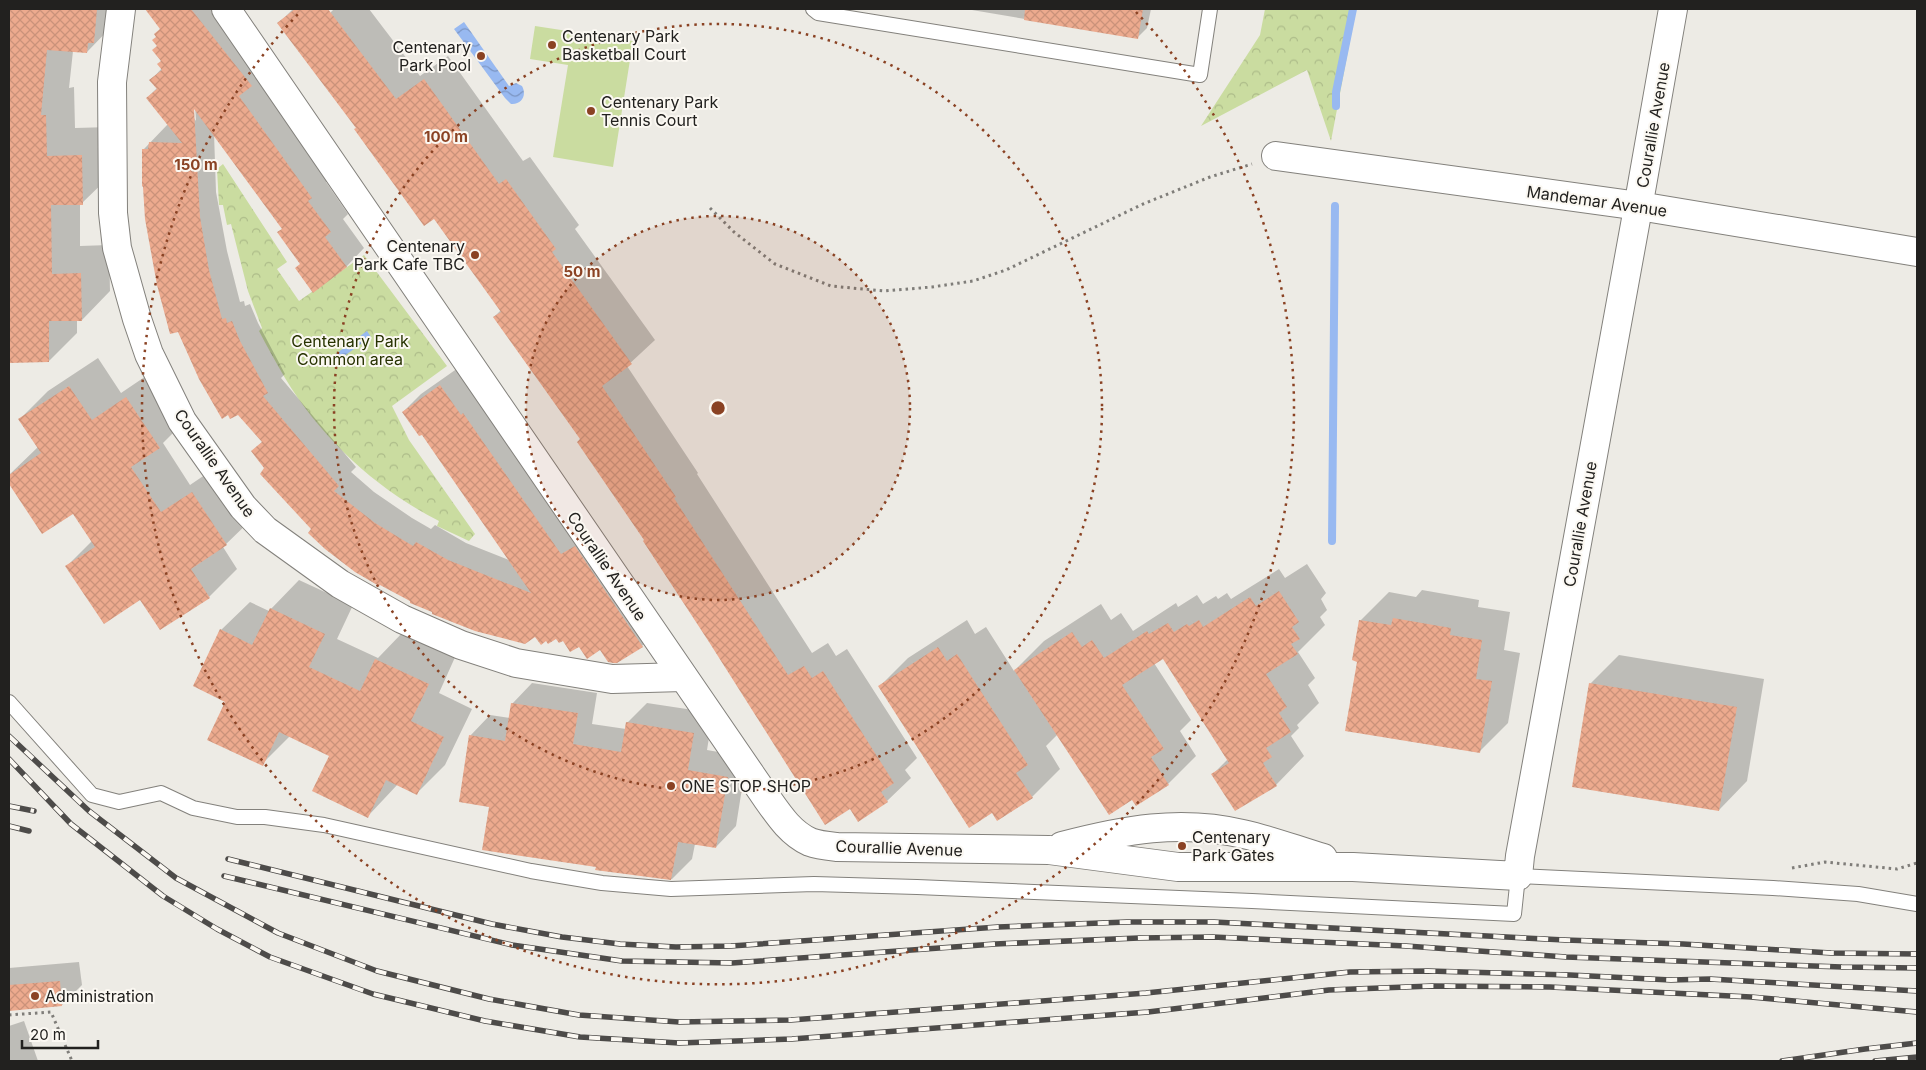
<svg xmlns="http://www.w3.org/2000/svg" width="1926" height="1070" font-family="Inter,sans-serif">
	<style>
		.green { fill: #cadca0 }
		.forest { fill: url(#forest-crowns) }
		.water { fill: url(#water-waves) }
		.shadow { fill: #0003; fill-rule: evenodd }
		.lines { fill: none; stroke-linecap: round; stroke-linejoin: round }
		.stream { stroke: #98b9f1; stroke-width: 8 }
		.building { fill: url(#building-cross-hatch) }
		.service-casing { stroke: #83817c; stroke-width: 16 }
		.minor-casing { stroke: #83817c; stroke-width: 30 }
		.path { stroke: #7f7d79; stroke-width: 3; stroke-dasharray: 2.5 4; stroke-linecap: butt }
		.service { stroke: #fff; stroke-width: 14 }
		.minor { stroke: #fff; stroke-width: 28 }
		.rail-casing { stroke: #4d4b49; stroke-width: 5.5 }
		.rail { stroke: #fbf8f2; stroke-width: 4; stroke-dasharray: 11; stroke-linecap: butt }
		.ring { fill: none; stroke: #8a4223; stroke-width: 2.5; stroke-dasharray: 2.5 5 }
		.poi-dot { fill: #8a4223; stroke: #fbf8f2; stroke-width: 2 }
		.labels { text-anchor: middle; dominant-baseline: central; stroke-width: 4; stroke-linejoin: round; paint-order: stroke }
		.poi-label { font-size: 16px; fill: #22211f; stroke: #fbf8f2; text-anchor: start }
		.street-label { font-size: 16px; fill: #22211f; stroke: #fbf8f2 }
		.park-label { font-size: 16px; fill: #273201; stroke: #fbf8f2 }
		.centre { fill: #8a4223; stroke: #fbf8f2; stroke-width: 2.5 }
		.ring-label { font-size: 15px; text-anchor: middle; font-weight: bold; fill: #8a4223; stroke: #fbf8f2; stroke-width: 4; stroke-linejoin: round; paint-order: stroke }
	</style>
	<defs>
		<pattern id="forest-crowns" width="20" height="18" patternUnits="userSpaceOnUse" patternTransform="scale(1.25)"><rect width="20" height="18" fill="#cadca0"/><path d="M2 6a3 3 0 1 1 6 0M12 15a3 3 0 1 1 6 0" fill="none" stroke="#adbc89"/></pattern>
		<pattern id="water-waves" width="16" height="10" patternUnits="userSpaceOnUse" patternTransform="scale(1.25)"><rect width="16" height="10" fill="#98b9f1"/><path d="M0 5q4-4 8 0t8 0" fill="none" stroke="#7c96c3"/></pattern>
		<pattern id="building-cross-hatch" width="8" height="8" patternUnits="userSpaceOnUse" patternTransform="scale(1.25)"><rect width="8" height="8" fill="#ecaa8e"/><path d="M0 0l8 8M0 8l8-8" fill="none" stroke="#ca927a"/></pattern>
	</defs>
	<rect width="100%" height="100%" fill="#edebe5"/>
	<!-- green -->
	<polygon class="green" points="535,26 633,41 613,167 553,157 568,65 530,59"/>
	<!-- forest -->
	<g class="forest">
		<polygon points="1265,9 1356,9 1331,141 1307,70 1201,126 1260,35"/>
		<path d="M223,164L287,262L277,269L299,301L364,255L447,366L392,406L409,440L475,534L469,541L437,526L439,521C376,489 321,438 285,378C276,362 267,347 259,331L262,328L248,291L231,224L227,225L223,205H219L217,169Z"/>
	</g>
	<!-- water -->
	<g class="water">
		<path d="M464,22L509,86L516,83L522,86C527,95 522,105 511,104L505,98L454,29Z"/>
		<polygon points="367,331 371,337 330,366 326,361"/>
	</g>
	<!-- shadow -->
	<g class="shadow">
		<polygon points="9,9 122,9 115,23 87,52 73,51 69,88 74,87 75,128 110,127 111,175 82,203 80,203 80,246 109,245 110,291 82,320 77,320 77,333 49,361 9,362"/>
		<path d="M153,9H222L269,67L257,79L329,179L326,182L348,214L343,219L364,248L347,266L313,291L283,228L214,133L216,192L227,251L240,302L244,301L245,306L250,304L258,323L285,374L281,378L356,467L351,472L374,492L412,518L431,529L435,525L466,543L509,560L422,433L403,412L421,394L458,368L660,628L642,646L600,649L579,645L556,637L535,635L433,611L411,600L313,529L252,451L263,441L238,413L144,149L168,124L147,98L157,88L151,80L162,68L157,37L162,28L149,12ZM193,103H195L196,121L194,118Z"/>
		<polygon points="293,9 317,9 313,33 279,23"/>
		<polygon points="334,9 369,9 420,76 448,56 523,161 530,157 579,225 575,229 655,340 627,366 698,473 697,474 812,653 828,643 836,656 847,649 917,758 905,770 911,778 887,801 582,439 494,317 501,310 435,217 357,127 313,68 331,12"/>
		<polygon points="966,9 1151,9 1147,28 1137,38"/>
		<polygon points="98,358 121,393 155,370 187,419 163,443 190,485 221,464 255,516 223,547 237,569 209,597 67,566 92,541 74,512 42,533 9,482 9,475 38,447 20,419 48,391"/>
		<polygon points="1307,564 1326,593 1321,599 1327,610 1320,617 1325,625 1298,652 1315,678 1308,685 1319,703 1297,725 1299,728 1291,736 1304,756 1276,785 1213,774 1228,759 1164,657 1154,663 1191,720 1180,731 1196,756 1168,784 1132,798 1058,734 1046,746 1060,769 1032,797 992,812 879,687 908,658 967,620 975,634 986,627 1014,671 1044,641 1101,604 1111,620 1121,613 1133,631 1176,603 1178,607 1197,595 1203,604 1216,596 1218,599 1227,593 1231,599 1279,569 1285,578"/>
		<polygon points="299,580 353,605 337,639 378,658 404,631 456,655 439,693 472,709 445,765 417,793 398,784 368,816 331,755 290,736 262,764 227,701 221,630 250,602 269,611"/>
		<polygon points="1422,590 1479,600 1478,607 1510,612 1504,650 1520,653 1508,723 1479,752 1359,661 1361,620 1389,592 1416,597"/>
		<polygon points="1619,655 1764,679 1747,781 1719,810 1590,684"/>
		<polygon points="532,683 597,693 592,724 626,729 627,723 647,703 713,713 707,750 747,757 736,826 716,847 695,844 692,859 672,879 597,869 597,866 491,806 470,736 490,715 510,718 512,704"/>
		<polygon points="79,962 82,985 62,1005 9,1010 9,968"/>
		<polygon points="24,1021 38,1061 9,1061 9,1026"/>
	</g>
	<g class="lines">
		<!-- stream -->
		<g class="stream">
			<polyline points="1336,106 1336,92 1353,9"/>
			<polyline points="1332,541 1335,206"/>
		</g>
	</g>
	<!-- building -->
	<g class="building">
		<polygon points="9,9 97,9 94,43 88,43 87,53 47,50 41,115 46,115 47,156 82,155 83,205 51,205 52,274 81,273 82,321 49,321 49,362 9,363"/>
		<polygon points="145,9 191,9 252,86 239,96 312,198 308,201 331,232 325,237 347,267 313,293 295,268 300,264 277,232 282,229 194,109 200,217 209,270 222,319 226,318 227,323 232,321 240,341 268,393 263,396 339,486 334,491 375,523 413,546 416,542 448,560 531,593 422,435 419,436 402,412 440,385 461,415 463,413 561,554 575,546 643,647 617,663 613,663 608,662 600,650 587,659 579,647 570,652 563,641 559,643 556,639 548,644 546,641 541,645 535,637 525,644 475,631 432,614 432,612 410,603 410,601 380,585 379,586 355,572 325,549 308,533 311,529 260,474 264,468 251,451 262,442 238,415 230,419 228,415 222,419 199,379 178,332 170,334 157,285 145,219 143,187 142,186 142,149 148,149 149,142 182,143 146,98 157,89 149,80 162,70 157,64 161,61 152,50 157,46 152,40 156,37 154,34 160,29"/>
		<polygon points="295,9 328,9 396,99 424,79 499,184 506,179 556,249 552,252 632,364 602,386 676,497 674,498 788,675 804,666 812,678 823,671 894,783 881,792 888,802 858,822 850,809 825,825 709,642 643,541 644,540 577,442 580,439 493,317 501,312 434,219 424,226 354,129 356,128 277,23"/>
		<polygon points="1025,9 1143,9 1138,39 1024,20"/>
		<polygon points="69,386 92,420 126,397 160,448 131,467 161,512 192,492 227,545 191,569 210,598 160,630 140,600 104,624 65,566 95,547 73,514 42,534 9,484 9,475 41,453 18,419"/>
		<polygon points="1279,591 1299,622 1292,627 1300,639 1291,644 1298,654 1266,674 1287,707 1279,713 1291,732 1266,748 1272,757 1263,763 1277,786 1235,811 1211,774 1229,763 1163,659 1122,685 1164,749 1151,757 1169,785 1136,806 1132,800 1109,815 1014,670 1072,632 1082,647 1092,640 1104,658 1147,631 1149,634 1168,623 1174,632 1187,624 1189,626 1199,620 1203,627 1250,597 1256,606"/>
		<polygon points="270,608 325,634 309,667 360,691 375,659 429,684 411,721 444,737 417,795 386,780 368,818 312,791 329,756 279,732 263,766 207,740 225,702 193,686 220,629 252,645"/>
		<polygon points="1393,618 1451,628 1450,635 1482,640 1476,679 1492,681 1480,753 1345,731 1357,662 1352,660 1359,620 1391,625"/>
		<polygon points="938,647 947,661 957,654 1028,765 1016,773 1033,798 997,821 992,813 969,828 878,686"/>
		<polygon points="1589,683 1737,707 1719,811 1572,787"/>
		<polygon points="511,703 578,713 573,744 621,752 626,722 694,733 688,770 728,777 716,848 678,842 671,880 595,870 596,867 482,850 489,807 459,802 469,735 505,741"/>
		<polygon points="60,981 62,1006 9,1011 9,985"/>
	</g>
	<g class="lines">
		<!-- service casing -->
		<g class="service-casing">
			<g id="service">
				<polyline points="813,9 818,13 1200,75 1210,9"/>
				<polyline points="9,702 92,795 119,802 161,793 193,808 237,817 265,817 324,825 531,871 602,883 671,889 814,884 917,887 1252,901 1514,914 1518,876 1773,888 1858,894 1917,904"/>
			</g>
		</g>
		<!-- minor casing -->
		<g class="minor-casing">
			<g id="minor">
				<polyline points="121,9 112,82 113,213 117,248 137,319 149,354 182,421 243,507 265,530 340,584 402,619 461,645 516,663 612,679 683,677"/>
				<path d="M226,9L766,797C778,814 790,833 810,842C818,845 828,846 837,847L1049,850L1178,867H1353L1518,876L1520,856L1636,219L1673,9"/>
				<polyline points="1276,156 1639,206 1917,252"/>
				<path d="M1062,846C1123,830 1180,819 1243,834C1270,840 1296,850 1323,858"/>
			</g>
		</g>
		<!-- path -->
		<g class="path">
			<polyline points="710,208 734,232 775,264 831,286 884,291 932,287 973,281 1006,270 1143,204 1210,177 1252,164"/>
			<polyline points="1792,868 1825,862 1897,869 1917,863"/>
			<polyline points="9,1015 51,1012 72,1061"/>
		</g>
		<!-- service -->
		<use href="#service" class="service"/>
		<!-- minor -->
		<use href="#minor" class="minor"/>
		<!-- rail casing -->
		<g class="rail-casing">
			<g id="rail">
				<polyline points="9,736 89,811 176,878 278,933 377,971 489,999 579,1015 679,1022 791,1020 1146,993 1350,972 1428,971 1570,975 1671,980 1710,979 1917,991"/>
				<polyline points="9,759 71,824 163,896 217,929 270,957 373,994 485,1021 580,1037 679,1043 792,1039 1148,1012 1329,990 1432,986 1550,987 1751,997 1917,1012"/>
				<polyline points="9,806 34,811"/>
				<polyline points="9,826 29,831"/>
				<polyline points="228,859 492,924 562,937 620,944 676,947 731,946 998,927 1127,922 1214,922 1565,940 1683,944 1831,953 1917,954"/>
				<polyline points="224,876 512,945 622,961 732,963 995,944 1139,938 1213,937 1406,946 1566,957 1842,967 1917,968"/>
				<polyline points="1782,1061 1865,1049 1917,1043"/>
				<polyline points="1875,1061 1917,1057"/>
			</g>
		</g>
		<!-- rail -->
		<use href="#rail" class="rail"/>
	</g>
	<!-- distance rings -->
	<circle cx="718" cy="408" r="192" fill="#8a4223" fill-opacity=".12"/>
	<g class="ring">
		<circle cx="718" cy="408" r="192"/>
		<circle cx="718" cy="408" r="384"/>
		<path d="M1136 12A576 576 0 1 1 300 12"/>
	</g>
	<!-- markers -->
	<g class="poi-dot">
		<circle cx="552" cy="45" r="5"/>
		<circle cx="481" cy="56" r="5"/>
		<circle cx="591" cy="111" r="5"/>
		<circle cx="475" cy="255" r="5"/>
		<circle cx="671" cy="786" r="5"/>
		<circle cx="1182" cy="846" r="5"/>
		<circle cx="35" cy="996" r="5"/>
	</g>
	<g class="labels">
		<!-- poi labels -->
		<g class="poi-label">
			<text x="562" y="36">Centenary Park<tspan x="562" dy="18">Basketball Court</tspan></text>
			<text x="471" y="47" text-anchor="end">Centenary<tspan x="471" dy="18">Park Pool</tspan></text>
			<text x="601" y="102">Centenary Park<tspan x="601" dy="18">Tennis Court</tspan></text>
			<text x="465" y="246" text-anchor="end">Centenary<tspan x="465" dy="18">Park Cafe TBC</tspan></text>
			<text x="681" y="786">ONE STOP SHOP</text>
			<text x="1192" y="837">Centenary<tspan x="1192" dy="18">Park Gates</tspan></text>
			<text x="45" y="996">Administration</text>
		</g>
		<!-- street labels -->
		<g class="street-label">
			<text transform="translate(1653 125) rotate(-80)">Courallie Avenue</text>
			<text transform="translate(1597 201) rotate(8)">Mandemar Avenue</text>
			<text transform="translate(215 463) rotate(55)">Courallie Avenue</text>
			<text transform="translate(1580 524) rotate(-80)">Courallie Avenue</text>
			<text transform="translate(607 566) rotate(56)">Courallie Avenue</text>
			<text transform="translate(899 848) rotate(2)">Courallie Avenue</text>
		</g>
		<!-- park labels -->
		<g class="park-label">
			<text x="350" y="341">Centenary Park<tspan x="350" dy="18">Common area</tspan></text>
		</g>
	</g>
	<circle cx="718" cy="408" r="8" class="centre"/>
	<g class="ring-label">
		<text x="446" y="142">100 m</text>
		<text x="196" y="170">150 m</text>
		<text x="582" y="277">50 m</text>
	</g>
	<!-- border -->
	<rect width="1926" height="1070" fill="none" stroke="#22211f" stroke-width="20"/>
	<!-- scale -->
	<path d="M22 1040v8h76v-8" fill="none" stroke="#22211f" stroke-width="2.5"/>
	<text x="30" y="1040" font-size="15" fill="#22211f" stroke="#fbf8f2" stroke-width="4" paint-order="stroke">20 m</text>
</svg>
